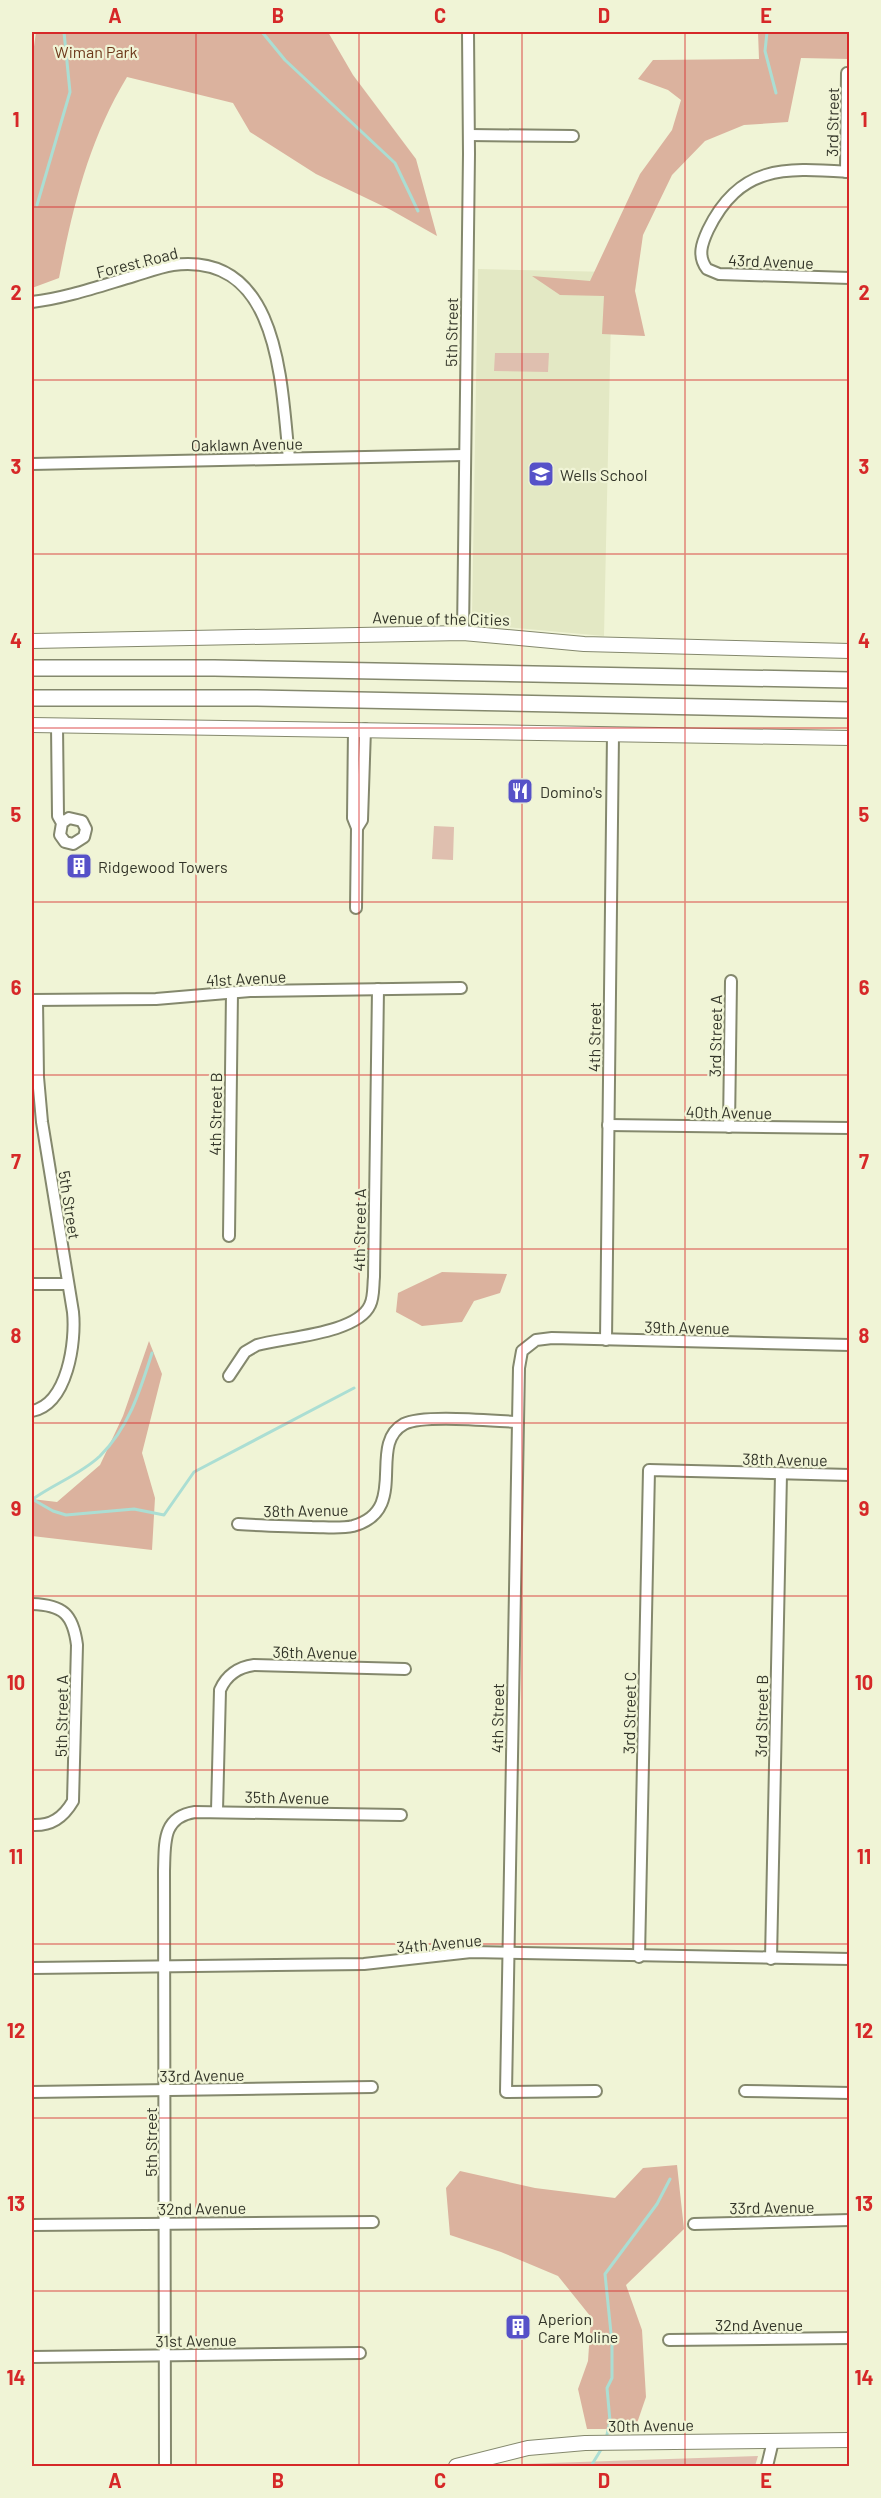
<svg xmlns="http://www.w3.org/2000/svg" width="881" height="2498" font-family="Barlow,sans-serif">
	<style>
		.built { fill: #e3e8c4 }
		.green { fill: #dfbfaf }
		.forest { fill: #dbb29e }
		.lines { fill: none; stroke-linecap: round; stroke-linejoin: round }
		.stream { stroke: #abded3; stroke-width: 3 }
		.minor-casing { stroke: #84886d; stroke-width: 14 }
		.tertiary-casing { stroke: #84886d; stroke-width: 16 }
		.secondary-casing { stroke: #84886d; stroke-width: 18 }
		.minor { stroke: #fff; stroke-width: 10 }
		.tertiary { stroke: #fff; stroke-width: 14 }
		.secondary { stroke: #fff; stroke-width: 15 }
		.grid { fill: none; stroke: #d62828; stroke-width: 1.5; stroke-opacity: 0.55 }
		.labels { text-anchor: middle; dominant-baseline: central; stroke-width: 4.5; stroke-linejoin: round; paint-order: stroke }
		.park-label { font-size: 16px; fill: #6e391c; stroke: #f0f4d6 }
		.street-label { font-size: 16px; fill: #333529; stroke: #f0f4d6 }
		.poi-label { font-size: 16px; fill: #333529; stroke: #f0f4d6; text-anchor: start }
		.neatline { fill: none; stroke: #d62828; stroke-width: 2 }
		.grid-label { font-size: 20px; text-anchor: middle; font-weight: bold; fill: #d62828 }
	</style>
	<rect width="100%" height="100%" fill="#f0f4d6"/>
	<!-- built -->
	<polygon class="built" points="478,269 612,272 604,636 484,625 472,616"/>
	<!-- green -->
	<g class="green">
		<polygon points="495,353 549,353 548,372 494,371"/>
		<polygon points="434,826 454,827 453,860 432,859"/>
		<polygon points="758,2456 755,2466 513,2466 521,2464"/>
	</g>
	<!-- forest -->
	<g class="forest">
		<path d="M36,32H328L353,75L416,159L437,236L391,210L316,174L250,132L233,103L127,77C89,140 73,206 59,278L32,288V61Z"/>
		<polygon points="758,32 849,32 849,59 801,58 788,122 744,125 705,141 672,175 643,235 635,291 645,336 602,334 604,296 560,295 532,276 590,281 640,174 672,130 681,100 668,90 638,79 653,60 759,59"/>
		<polygon points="442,1272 507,1274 500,1293 474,1301 462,1322 422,1326 396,1312 398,1293"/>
		<polygon points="149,1341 162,1374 142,1453 155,1498 152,1550 32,1536 32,1499 57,1502 100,1465 123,1416"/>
		<polygon points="677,2165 684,2229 626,2285 642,2330 646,2397 635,2429 587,2429 578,2389 588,2361 591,2317 558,2276 501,2252 450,2235 446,2188 460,2171 535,2188 615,2198 643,2168"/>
	</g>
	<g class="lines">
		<!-- stream -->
		<g class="stream">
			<polyline points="262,32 285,60 395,163 418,211"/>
			<polyline points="767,32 765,51 776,93"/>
			<polyline points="37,205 70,92 64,32"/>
			<polyline points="32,1499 53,1511 66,1515 134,1509 164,1515 194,1472 354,1388"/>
			<path d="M33,1499C54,1484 81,1474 100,1456C129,1427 140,1391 152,1353"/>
			<polyline points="606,2439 610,2421 607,2388 612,2378 612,2343 605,2274 657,2204 670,2179"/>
			<polyline points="591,2466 602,2448"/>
		</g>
		<!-- minor casing -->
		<g class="minor-casing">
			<g id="minor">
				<polyline points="469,135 573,136"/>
				<polyline points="846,172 847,73"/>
				<path d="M850,172C785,168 740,164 708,230C702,243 697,256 707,269L719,274L850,278"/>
				<path d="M32,302C66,298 100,286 134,276C147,272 160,267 173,265C281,251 281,386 289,458"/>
				<polyline points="32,464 464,455"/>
				<polyline points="463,633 469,154 468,32"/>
				<polyline points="57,725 58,816 62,823 60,835 65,842 73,844 84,837 86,829 82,821 69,818 62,823"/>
				<polyline points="354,729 353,818 357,828 362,820 365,729"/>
				<polyline points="356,908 357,828"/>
				<polyline points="32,1000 156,999 250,991 461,988"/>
				<polyline points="608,1125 850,1128"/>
				<polyline points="729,1127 731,981"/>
				<polyline points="229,1236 232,992"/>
				<polyline points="32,1284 68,1284"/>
				<polyline points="606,1340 613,734"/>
				<path d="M229,1376L245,1352L257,1345C285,1337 357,1334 370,1305C374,1297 373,1286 374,1277L378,989"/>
				<path d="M32,1411C68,1404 76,1341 73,1312L42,1122L38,1077L37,1000"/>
				<path d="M238,1524C263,1526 287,1526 312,1527C325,1527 340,1529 353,1526C411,1510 366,1445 404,1424C423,1414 493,1421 518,1422"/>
				<path d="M32,1604C63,1605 73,1614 77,1645L73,1801C63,1818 51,1826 32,1825"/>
				<path d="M217,1811L220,1690C226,1676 238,1667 254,1665L405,1669"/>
				<polyline points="639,1957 649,1470 850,1475"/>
				<polyline points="771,1959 781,1474"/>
				<polyline points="32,1968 364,1964 471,1952 850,1959"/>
				<polyline points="596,2091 506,2092 518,1422 519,1368 522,1351 536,1340 552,1338 850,1345"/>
				<polyline points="745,2091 850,2093"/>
				<polyline points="32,2092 372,2087"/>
				<polyline points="694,2224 850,2220"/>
				<polyline points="32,2225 373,2222"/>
				<polyline points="669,2340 850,2338"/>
				<polyline points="32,2357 360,2353"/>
				<path d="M165,2466L164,1871C165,1843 162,1817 195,1812L401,1815"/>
				<polyline points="767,2466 773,2441"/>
			</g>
		</g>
		<!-- tertiary casing -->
		<g class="tertiary-casing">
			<g id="tertiary">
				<polyline points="32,641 463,633 584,644 850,651"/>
				<polyline points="32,725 850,738"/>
				<polyline points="456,2466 528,2448 585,2443 850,2440"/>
			</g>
		</g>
		<!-- secondary casing -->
		<g class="secondary-casing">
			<g id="secondary">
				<polyline points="32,668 214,668 850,680"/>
				<polyline points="32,698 257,698 850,710"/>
			</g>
		</g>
		<!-- minor -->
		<use href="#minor" class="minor"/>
		<!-- tertiary -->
		<use href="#tertiary" class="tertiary"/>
		<!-- secondary -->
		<use href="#secondary" class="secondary"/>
	</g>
	<!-- grid -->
	<path class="grid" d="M196,32V2466M359,32V2466M522,32V2466M685,32V2466M32,207H850M32,380H850M32,554H850M32,728H850M32,902H850M32,1075H850M32,1249H850M32,1423H850M32,1596H850M32,1770H850M32,1944H850M32,2118H850M32,2291H850"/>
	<!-- icons -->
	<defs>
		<g id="school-square" transform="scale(1.35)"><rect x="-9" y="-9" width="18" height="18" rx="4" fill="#5651c8" stroke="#f0f4d6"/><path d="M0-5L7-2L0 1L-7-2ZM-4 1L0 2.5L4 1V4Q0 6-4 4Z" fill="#fff"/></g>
		<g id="restaurant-square" transform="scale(1.35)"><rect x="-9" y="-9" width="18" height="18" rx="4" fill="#5651c8" stroke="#f0f4d6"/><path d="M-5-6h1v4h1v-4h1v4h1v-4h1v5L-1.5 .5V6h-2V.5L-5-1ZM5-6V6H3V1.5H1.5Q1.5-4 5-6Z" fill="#fff"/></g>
		<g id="building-square" transform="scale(1.35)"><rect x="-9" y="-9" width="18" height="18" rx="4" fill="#5651c8" stroke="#f0f4d6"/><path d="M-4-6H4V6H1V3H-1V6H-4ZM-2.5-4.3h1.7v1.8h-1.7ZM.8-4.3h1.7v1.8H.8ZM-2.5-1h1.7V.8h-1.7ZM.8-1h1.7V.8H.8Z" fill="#fff"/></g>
	</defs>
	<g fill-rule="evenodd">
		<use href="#school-square" x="541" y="474"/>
		<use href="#restaurant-square" x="520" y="791"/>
		<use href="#building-square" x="79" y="866"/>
		<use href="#building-square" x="518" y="2327"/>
	</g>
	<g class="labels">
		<!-- park labels -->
		<g class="park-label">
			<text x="96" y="51">Wiman Park</text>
		</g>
		<!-- street labels -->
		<g class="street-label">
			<text transform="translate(832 122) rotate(-89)">3rd Street</text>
			<text transform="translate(771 261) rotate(2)">43rd Avenue</text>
			<text transform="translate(137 262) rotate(-14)">Forest Road</text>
			<text transform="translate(451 332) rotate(-89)">5th Street</text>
			<text transform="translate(247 444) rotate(-1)">Oaklawn Avenue</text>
			<text transform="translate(441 618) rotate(1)">Avenue of the Cities</text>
			<text transform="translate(246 978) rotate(-3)">41st Avenue</text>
			<text transform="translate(715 1036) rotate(-89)">3rd Street A</text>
			<text transform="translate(594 1037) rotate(-89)">4th Street</text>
			<text transform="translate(729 1112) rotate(1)">40th Avenue</text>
			<text transform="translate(215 1114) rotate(-89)">4th Street B</text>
			<text transform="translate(70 1205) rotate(81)">5th Street</text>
			<text transform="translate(359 1230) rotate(-89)">4th Street A</text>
			<text transform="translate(687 1327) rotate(1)">39th Avenue</text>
			<text transform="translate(785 1459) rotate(1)">38th Avenue</text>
			<text transform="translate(306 1510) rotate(-1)">38th Avenue</text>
			<text transform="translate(315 1652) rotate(1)">36th Avenue</text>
			<text transform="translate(629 1713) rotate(-89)">3rd Street C</text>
			<text transform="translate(61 1716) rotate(-89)">5th Street A</text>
			<text transform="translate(761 1716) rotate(-89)">3rd Street B</text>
			<text transform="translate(497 1718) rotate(-89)">4th Street</text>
			<text transform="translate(287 1797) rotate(1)">35th Avenue</text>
			<text transform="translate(439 1943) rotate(-5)">34th Avenue</text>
			<text transform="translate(202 2075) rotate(-1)">33rd Avenue</text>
			<text transform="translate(150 2142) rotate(-90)">5th Street</text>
			<text transform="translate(772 2207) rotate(-1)">33rd Avenue</text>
			<text transform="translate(202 2208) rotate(-1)">32nd Avenue</text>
			<text x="759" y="2324">32nd Avenue</text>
			<text transform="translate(196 2340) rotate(-1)">31st Avenue</text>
			<text transform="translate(651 2425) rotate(-1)">30th Avenue</text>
		</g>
		<!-- poi labels -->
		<g class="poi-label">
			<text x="560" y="474">Wells School</text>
			<text x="540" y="791">Domino's</text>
			<text x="98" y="866">Ridgewood Towers</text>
			<text x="538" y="2318">Aperion<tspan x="538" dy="18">Care Moline</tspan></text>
		</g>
	</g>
	<!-- border -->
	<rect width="881" height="2498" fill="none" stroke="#f0f4d6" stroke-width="66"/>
	<rect x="33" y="33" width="815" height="2432" class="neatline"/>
	<g class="grid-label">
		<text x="115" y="23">A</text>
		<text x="278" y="23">B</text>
		<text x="440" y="23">C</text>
		<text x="604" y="23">D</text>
		<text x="766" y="23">E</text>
		<text x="16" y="127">1</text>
		<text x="864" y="127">1</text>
		<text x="16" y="300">2</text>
		<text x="864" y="300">2</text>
		<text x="16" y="474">3</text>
		<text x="864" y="474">3</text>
		<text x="16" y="648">4</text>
		<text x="864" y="648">4</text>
		<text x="16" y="822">5</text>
		<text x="864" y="822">5</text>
		<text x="16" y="995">6</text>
		<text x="864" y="995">6</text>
		<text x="16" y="1169">7</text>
		<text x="864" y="1169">7</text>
		<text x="16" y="1343">8</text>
		<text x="864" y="1343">8</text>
		<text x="16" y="1516">9</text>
		<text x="864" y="1516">9</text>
		<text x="16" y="1690">10</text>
		<text x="864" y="1690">10</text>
		<text x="16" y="1864">11</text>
		<text x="864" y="1864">11</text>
		<text x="16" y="2038">12</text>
		<text x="864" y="2038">12</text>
		<text x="16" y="2211">13</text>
		<text x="864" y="2211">13</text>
		<text x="16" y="2385">14</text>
		<text x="864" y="2385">14</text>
		<text x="115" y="2488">A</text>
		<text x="278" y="2488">B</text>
		<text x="440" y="2488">C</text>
		<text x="604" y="2488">D</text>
		<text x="766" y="2488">E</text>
	</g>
</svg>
